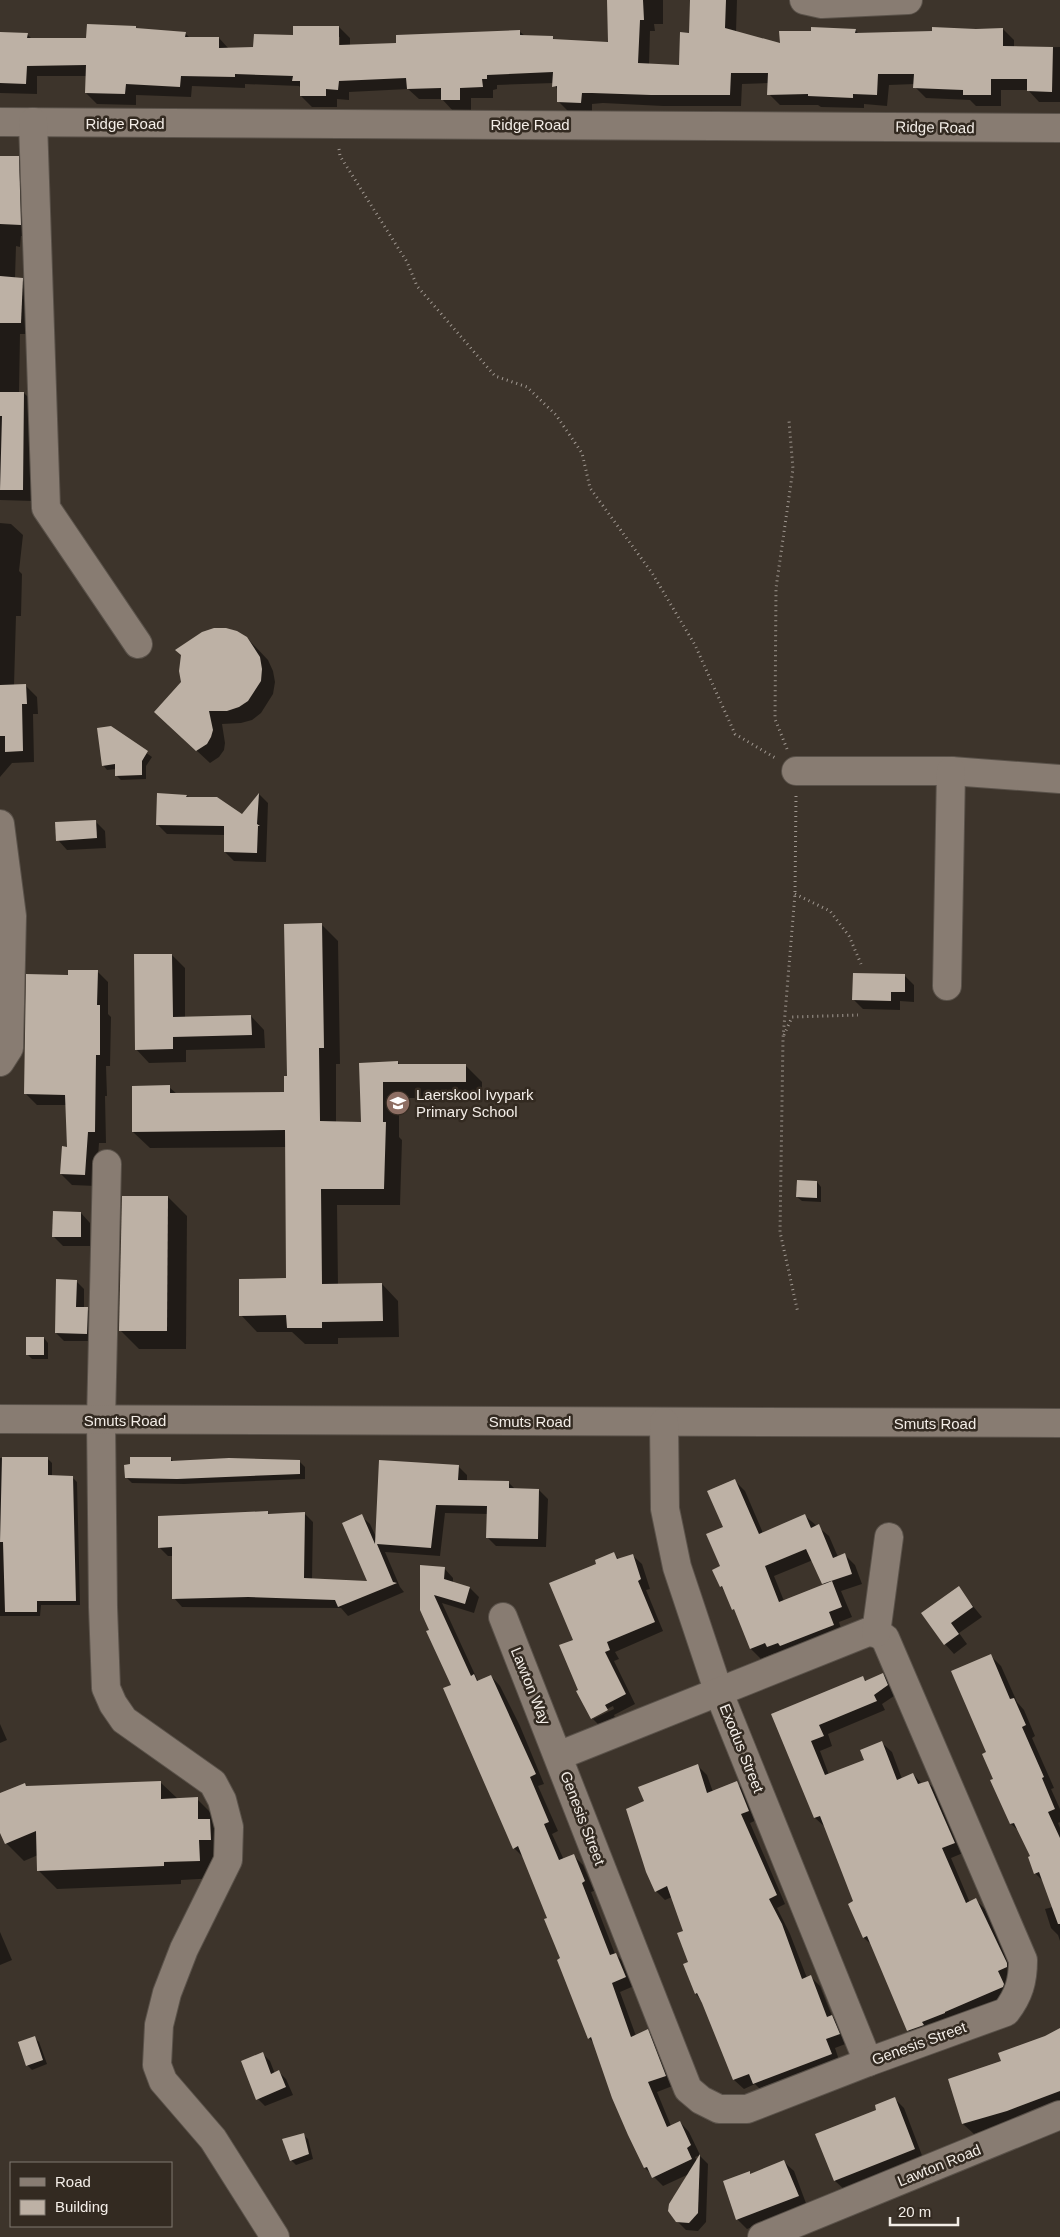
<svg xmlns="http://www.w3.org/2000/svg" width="1060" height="2237" font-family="Arial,sans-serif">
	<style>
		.shadow { fill: #0007; fill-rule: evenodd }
		.building { fill: #bdb1a5 }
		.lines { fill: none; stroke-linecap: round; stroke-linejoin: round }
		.minor-casing { stroke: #5a524a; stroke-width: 30 }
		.path { stroke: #a09891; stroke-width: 3; stroke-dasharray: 1 4; stroke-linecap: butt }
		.minor { stroke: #887c72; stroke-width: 28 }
		.labels { text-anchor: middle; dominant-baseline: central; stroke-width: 5; stroke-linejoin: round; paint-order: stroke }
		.street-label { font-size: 15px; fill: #f3ede7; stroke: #332a21 }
		.poi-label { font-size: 15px; fill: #f3ede7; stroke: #332a21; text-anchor: start }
	</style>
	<rect width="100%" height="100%" fill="#3d342b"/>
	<!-- shadow -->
	<g class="shadow">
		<path d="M608,0H663V24H654L655,31H650L649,65L681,66L690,34L692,0H737L736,32L781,45L855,30L859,34L1003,29L1014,40V48L1060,47V102H1039L1028,90H1001V106H976L970,100L926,98L915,87V84L889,85L887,106L864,104V108L821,107L818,105H780L769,94V83L742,84L741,106H663L603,103L592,104V113L569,112L558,101V91L554,83L497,85V89L493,90V98H471V111H453L442,99H419L408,89L349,92V100L337,99V107H312L301,96V88L299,86L245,84V88L192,86L191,97L136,95V105L97,104L86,93V76H37V94L0,93V33L27,34L33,40L88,39L135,27L138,29L185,33L190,38H219L229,49L255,48L294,36L339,27L350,38V46L398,44L519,31L525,36L552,37L556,41L609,44ZM338,37H340V52H338Z"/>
		<polygon points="0,157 18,158 29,169 32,236 21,236 20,247 16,246 15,278 22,279 33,290 32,334 20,334 19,393 24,393 35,404 33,501 0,500"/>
		<polygon points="0,523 11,524 23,535 19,571 22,574 21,616 16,616 14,686 26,686 37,697 38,714 33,714 34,762 12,763 0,777"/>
		<polygon points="247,638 268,660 273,671 275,682 273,694 261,713 252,720 241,723 222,724 225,743 224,750 219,757 210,763 169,725"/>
		<polygon points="111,728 152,757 146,766 146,779 121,780 116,775 116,769 107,770 103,765"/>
		<polygon points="259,794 268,803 266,862 234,861 225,852 225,835 167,834 157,824 186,796 242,815"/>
		<polygon points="95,821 105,831 106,848 67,850 58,840"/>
		<polygon points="321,924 338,941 340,1064 336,1064 336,1123 363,1123 361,1064 398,1062 400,1065 466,1066 482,1082 482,1098 399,1098 399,1137 402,1140 400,1205 337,1205 338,1285 382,1284 398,1301 399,1337 338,1338 338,1344 305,1344 292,1332 257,1332 241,1315 287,1280 286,1147 150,1148 133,1132 169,1087 177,1094 286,1093"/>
		<polygon points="172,955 185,968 185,1018 251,1016 264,1030 265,1048 186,1050 186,1062 149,1063 136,1049"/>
		<polygon points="97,971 108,982 108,1014 111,1017 110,1066 106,1066 107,1096 105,1096 106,1143 99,1143 96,1186 72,1185 61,1174 68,1148 67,1105 37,1105 26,1094 69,977"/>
		<polygon points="905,976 914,985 914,1002 900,1001 900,1010 863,1009 854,1000"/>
		<polygon points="817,1182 821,1187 821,1202 802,1201 797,1197"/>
		<polygon points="168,1197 187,1216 186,1349 139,1349 120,1330"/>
		<polygon points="81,1213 90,1223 90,1246 63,1246 54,1237"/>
		<polygon points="76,1281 84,1289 84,1308 87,1309 96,1317 95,1341 64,1341 56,1333"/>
		<polygon points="44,1338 48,1343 48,1359 32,1359 27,1354"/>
		<polygon points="0,1458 48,1459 52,1463 52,1477 72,1477 77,1482 80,1605 41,1605 40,1616 0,1616"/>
		<polygon points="171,1459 174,1462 299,1461 305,1467 305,1479 184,1484 132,1483 126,1477"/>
		<polygon points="458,1466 467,1475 467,1481 508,1482 516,1490 539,1490 548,1499 546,1547 496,1546 487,1537 488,1514 445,1513 440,1556 385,1552 400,1587 404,1592 348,1616 341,1608 182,1607 174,1598 173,1556 168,1556 159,1547 268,1513 270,1515 304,1513 313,1522 312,1580 369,1582 361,1516 370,1524 377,1539"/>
		<path d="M734,1480L745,1491L763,1533L805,1516L829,1536L838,1557L845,1555L855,1565L862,1584L841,1591L852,1617L839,1622L843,1635L779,1657L775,1653L761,1659L751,1649L737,1613L721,1586L724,1527ZM813,1560L825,1585L784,1601L774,1576Z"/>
		<path d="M614,1554L620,1560L632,1555L642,1564L650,1589L646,1590L663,1631L615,1652L619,1659L614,1661L635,1704L614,1715L616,1720L601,1727L592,1718L580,1691L574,1641L598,1564ZM613,1706L614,1709L593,1719V1716Z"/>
		<polygon points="444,1568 453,1578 453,1583 470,1588 479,1597 474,1613 442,1603 477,1679 479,1682 491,1676 500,1686 520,1726 544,1784 538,1786 558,1831 552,1834 564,1860 574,1856 583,1865 594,1891 591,1892 615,1954 625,1963 634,1986 620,1992 636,2036 648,2031 657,2040 675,2085 657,2092 671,2126 680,2122 689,2132 700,2155 695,2157 697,2161 700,2156 708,2164 706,2222 698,2231 686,2230 677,2221 689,2174 663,2186 645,2168 613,2098 594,2043 589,2038 549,1919 524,1858 514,1848 453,1685 421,1610"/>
		<polygon points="958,1588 982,1617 959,1633 967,1644 954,1654 945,1644"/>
		<polygon points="990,1655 1001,1666 1017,1702 1024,1710 1035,1736 1032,1738 1054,1788 1051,1789 1060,1809 1060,1822 1058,1823 1060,1828 1060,1941 1058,1935 1051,1928 1045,1909 1053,1907 1044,1882 1035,1873 1031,1857 1020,1832 1011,1824 988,1753"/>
		<polygon points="883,1674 892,1684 897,1694 882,1704 885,1710 828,1734 832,1746 820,1751 829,1775 866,1761 882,1743 892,1752 902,1779 913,1774 922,1784 927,1782 937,1791 963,1853 951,1858 970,1903 976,1900 985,1909 1016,1973 1016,1976 1007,1980 1013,1994 918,2040 908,2030 873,1946 864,1938 855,1902 825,1827 815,1818 773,1715 863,1678 867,1681"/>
		<polygon points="0,1724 7,1740 0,1743"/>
		<polygon points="698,1766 707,1775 713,1792 736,1783 746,1792 757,1820 750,1823 785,1904 777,1908 790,1934 807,1978 811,1977 820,1986 832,2016 841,2025 848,2043 835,2048 840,2063 764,2093 755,2084 744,2089 734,2080 703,2003 696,1994 685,1932 672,1897 665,1900 656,1891 646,1802"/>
		<polygon points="160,1782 178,1799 197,1799 215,1817 217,1878 181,1880 181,1884 57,1889 39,1871 38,1855 24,1861 6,1843 0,1830 0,1795 24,1784 28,1787"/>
		<polygon points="0,1932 12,1960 0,1965"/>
		<polygon points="1060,2030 1060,2105 1019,2121 974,2134 963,2124 1002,2062"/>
		<polygon points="35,2038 39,2042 47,2064 32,2070 27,2065"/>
		<polygon points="263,2054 270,2061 275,2074 279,2072 286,2079 293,2095 265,2106 258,2099"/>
		<polygon points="895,2099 904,2108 923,2158 845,2190 835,2181 817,2135 878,2111"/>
		<polygon points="303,2135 308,2139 313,2159 296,2165 292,2161 284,2140"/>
		<polygon points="784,2162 794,2171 807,2206 747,2229 738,2220 724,2181 749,2173 751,2175"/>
	</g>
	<!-- building -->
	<g class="building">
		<polygon points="607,0 643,0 644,20 640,20 638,63 679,65 680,32 689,33 690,0 726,0 725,28 780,43 779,31 811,31 811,27 856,29 855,33 932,31 932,27 976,29 1003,28 1003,46 1053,47 1052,92 1027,91 1027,79 991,79 991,95 963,95 963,90 913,88 914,74 878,74 877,95 853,94 853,98 808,96 808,94 767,95 768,73 731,73 730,95 651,95 592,93 582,93 581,103 557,102 557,86 552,87 553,72 487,75 487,79 482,79 483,87 460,88 460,100 441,100 441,88 407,89 406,78 339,81 338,90 326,89 326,96 300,96 300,81 292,81 293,76 235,74 235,77 181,76 180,87 126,84 125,94 85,93 86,65 27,66 26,84 0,83 0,32 28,33 27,38 86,38 87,24 136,26 136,28 186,32 185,37 219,37 219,48 253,47 254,34 293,35 293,26 339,26 339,45 396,43 396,35 520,30 520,35 553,36 553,39 608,42"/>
		<polygon points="0,156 19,156 21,225 0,224"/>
		<polygon points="0,276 23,278 21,323 0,323"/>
		<polygon points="0,392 24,392 23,490 0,490 2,416 0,416"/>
		<polygon points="214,628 226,628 237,631 247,637 260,657 262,669 261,681 248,701 239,707 227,711 209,711 213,730 211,737 207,744 196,751 154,712 181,682 179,671 181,655 175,650 202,632"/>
		<polygon points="26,684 27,704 22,704 23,751 5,752 5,736 0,736 0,685"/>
		<polygon points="111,726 148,751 142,761 142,775 115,776 115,764 102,766 97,728"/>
		<polygon points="157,793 187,795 186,797 217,797 242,814 259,793 257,824 260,826 258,826 257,853 224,852 224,826 156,825"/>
		<polygon points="96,820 97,838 56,841 55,822"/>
		<polygon points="322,923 324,1048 319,1048 320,1121 361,1122 359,1063 398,1061 398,1064 466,1064 466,1082 383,1082 383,1122 386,1122 384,1189 321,1189 322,1284 382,1283 383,1321 322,1322 322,1328 287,1328 286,1315 239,1316 239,1279 286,1278 285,1130 132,1132 132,1086 170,1085 170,1093 284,1092 284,1076 287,1076 284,924"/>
		<polygon points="134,954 172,954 173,1017 251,1015 252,1035 173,1037 173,1049 135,1050"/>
		<polygon points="68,970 98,970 97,1005 100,1005 100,1055 96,1055 95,1132 88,1132 85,1175 60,1174 62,1146 67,1147 65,1095 24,1094 26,974 68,975"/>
		<polygon points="853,973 905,974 905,992 891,992 891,1001 852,1000"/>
		<polygon points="797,1180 817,1181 817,1198 796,1197"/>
		<polygon points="122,1196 168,1196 167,1331 119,1331"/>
		<polygon points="53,1211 81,1212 81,1237 52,1237"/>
		<polygon points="56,1279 77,1280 76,1307 88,1307 87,1334 55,1333"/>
		<rect x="26" y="1337" width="18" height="18"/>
		<polygon points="2,1457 48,1457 48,1475 73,1476 76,1601 37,1601 37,1612 5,1612 3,1542 0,1542"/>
		<polygon points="130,1457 171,1457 171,1461 229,1458 300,1460 300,1474 177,1479 125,1478 124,1465 130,1464"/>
		<polygon points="379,1460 459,1465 458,1480 509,1481 509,1488 539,1489 538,1539 486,1538 487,1506 436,1505 431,1548 377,1544 393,1582 397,1583 338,1607 335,1600 248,1597 172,1599 172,1547 158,1548 158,1516 268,1511 268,1514 305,1512 304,1578 367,1581 342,1523 362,1514 375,1544"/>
		<polygon points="735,1479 759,1534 805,1514 811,1528 819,1524 833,1558 845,1553 852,1574 822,1584 806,1549 765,1566 779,1602 832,1581 842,1607 829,1612 834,1625 780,1646 778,1643 767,1647 765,1643 750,1649 734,1609 732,1610 722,1586 720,1587 712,1570 720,1566 706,1534 723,1527 707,1491"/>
		<polygon points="614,1552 617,1559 633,1554 641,1579 638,1581 655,1622 607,1642 610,1650 605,1652 626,1694 605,1705 608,1710 591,1719 576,1691 578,1690 559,1645 573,1640 549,1583 596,1564 595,1560"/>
		<polygon points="420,1565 445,1567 444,1579 470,1587 465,1604 434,1595 471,1676 474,1674 477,1681 491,1675 536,1774 530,1777 549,1822 544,1824 559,1860 574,1854 585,1881 582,1883 610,1955 616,1953 626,1977 612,1983 631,2037 648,2029 666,2076 648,2082 667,2127 680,2121 691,2145 687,2148 692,2159 652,2178 647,2167 644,2168 628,2135 612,2098 591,2037 588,2039 557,1960 560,1958 544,1919 547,1918 518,1846 513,1849 443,1688 451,1685 426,1631 429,1630 420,1610"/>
		<polygon points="959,1586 973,1607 951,1623 959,1634 944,1645 921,1613"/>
		<polygon points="991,1654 1010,1699 1014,1698 1026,1725 1022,1727 1044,1777 1042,1778 1055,1809 1048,1812 1060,1838 1060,1924 1058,1924 1039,1872 1034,1874 1028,1857 1030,1856 1014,1823 1010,1824 990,1780 993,1779 982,1754 986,1752 951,1671"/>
		<polygon points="883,1673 888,1685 874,1695 877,1701 819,1725 824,1736 811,1741 825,1775 864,1760 860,1750 882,1741 897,1780 913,1773 918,1784 928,1781 955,1843 942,1848 966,1903 976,1898 1007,1963 1007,1967 998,1971 1004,1984 1003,1987 945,2012 945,2013 922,2022 924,2025 907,2031 867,1936 863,1938 848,1904 853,1901 820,1816 814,1818 771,1714 863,1676 865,1681"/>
		<polygon points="698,1764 707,1793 737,1781 749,1811 741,1814 777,1895 769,1899 782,1924 802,1979 811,1975 827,2017 832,2015 840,2034 826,2039 832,2054 753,2084 749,2074 733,2080 702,2003 697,1993 695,1994 683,1964 688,1962 677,1933 683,1931 667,1886 655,1892 646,1872 626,1809 644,1801 638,1787"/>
		<polygon points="161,1781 161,1799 198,1797 198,1819 210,1819 211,1840 199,1840 200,1861 164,1862 164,1866 37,1871 36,1831 5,1844 0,1833 0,1793 25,1783 26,1786"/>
		<polygon points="1060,2028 1060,2091 1007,2111 962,2124 948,2079 1001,2061 998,2053 1045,2036"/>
		<polygon points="35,2036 43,2060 26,2066 18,2042"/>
		<polygon points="263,2052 271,2074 279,2070 286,2087 256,2100 241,2061"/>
		<polygon points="895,2097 915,2149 834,2181 815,2134 876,2110 875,2105"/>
		<polygon points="304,2133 309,2154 290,2161 282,2139"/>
		<polygon points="700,2154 698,2213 689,2223 676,2222 668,2211 669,2204"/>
		<polygon points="784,2160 799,2196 736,2220 723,2181 750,2171 750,2174"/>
	</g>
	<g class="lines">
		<!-- minor casing -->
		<g class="minor-casing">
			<g id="minor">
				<polyline points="804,0 822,4 908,0"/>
				<polyline points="0,122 1060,128"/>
				<polyline points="33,122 46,508 138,644"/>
				<polyline points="796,771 951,771 1060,779"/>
				<polyline points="0,824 12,916 9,1048 0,1062"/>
				<polyline points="947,986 951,771"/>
				<polyline points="107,1164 101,1420 103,1607 106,1688 113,1704 124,1720 213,1783 222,1800 229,1827 228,1860 184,1949 167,1993 159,2025 157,2065 163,2081 213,2139 275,2237"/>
				<polyline points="0,1419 1060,1423"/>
				<polyline points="664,1422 665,1509 677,1567 719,1693 868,2062"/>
				<path d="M503,1617L688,2089L701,2100L719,2109H747L868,2062L1006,2012C1019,1995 1023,1981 1023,1960L885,1638L876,1633L868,1632L558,1756"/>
				<polyline points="876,1633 889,1537"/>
				<polyline points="762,2237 1060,2115"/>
			</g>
		</g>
		<!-- path -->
		<g class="path">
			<polyline points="339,149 340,156 407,262 417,286 495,376 527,387 556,415 582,453 590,488 652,573 695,645 735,734 777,759"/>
			<polyline points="787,749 775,719 776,588 793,469 789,421"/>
			<polyline points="796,796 795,894 783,1038 780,1232 798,1313"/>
			<polyline points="795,894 830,911 849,936 861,964"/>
			<polyline points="784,1035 792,1017 858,1015"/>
		</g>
		<!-- minor -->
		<use href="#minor" class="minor"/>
	</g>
	<!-- icons -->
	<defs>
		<g id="school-disc" transform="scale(1.25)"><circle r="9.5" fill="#8d6e63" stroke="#332a21"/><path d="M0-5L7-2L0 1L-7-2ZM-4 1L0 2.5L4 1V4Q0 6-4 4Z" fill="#fff"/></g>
	</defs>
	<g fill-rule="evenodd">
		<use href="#school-disc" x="398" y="1103"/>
	</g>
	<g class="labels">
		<!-- street labels -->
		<g class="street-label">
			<text x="125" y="123">Ridge Road</text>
			<text x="530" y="124">Ridge Road</text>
			<text transform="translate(935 127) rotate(1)">Ridge Road</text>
			<text x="125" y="1420">Smuts Road</text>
			<text x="530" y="1421">Smuts Road</text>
			<text x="935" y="1423">Smuts Road</text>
			<text transform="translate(531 1686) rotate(68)">Lawton Way</text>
			<text transform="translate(742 1748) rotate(68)">Exodus Street</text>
			<text transform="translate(583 1818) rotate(69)">Genesis Street</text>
			<text transform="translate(919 2043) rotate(-20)">Genesis Street</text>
			<text transform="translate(939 2165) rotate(-22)">Lawton Road</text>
		</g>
		<!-- poi labels -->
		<g class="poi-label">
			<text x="416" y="1094">Laerskool Ivypark<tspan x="416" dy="17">Primary School</tspan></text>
		</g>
	</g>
	<!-- legend -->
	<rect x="10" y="2162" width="162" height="65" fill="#332a21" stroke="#807870"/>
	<rect x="20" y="2178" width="25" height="8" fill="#887c72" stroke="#807870"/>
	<text x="55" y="2187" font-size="15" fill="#f3ede7">Road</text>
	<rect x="20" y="2200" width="25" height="15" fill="#bdb1a5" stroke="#807870"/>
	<text x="55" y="2212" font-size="15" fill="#f3ede7">Building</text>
	<!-- scale -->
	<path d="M890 2217v8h68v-8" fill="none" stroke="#f3ede7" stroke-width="2.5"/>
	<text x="898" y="2217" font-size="15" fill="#f3ede7" stroke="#332a21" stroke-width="4" paint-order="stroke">20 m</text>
</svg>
